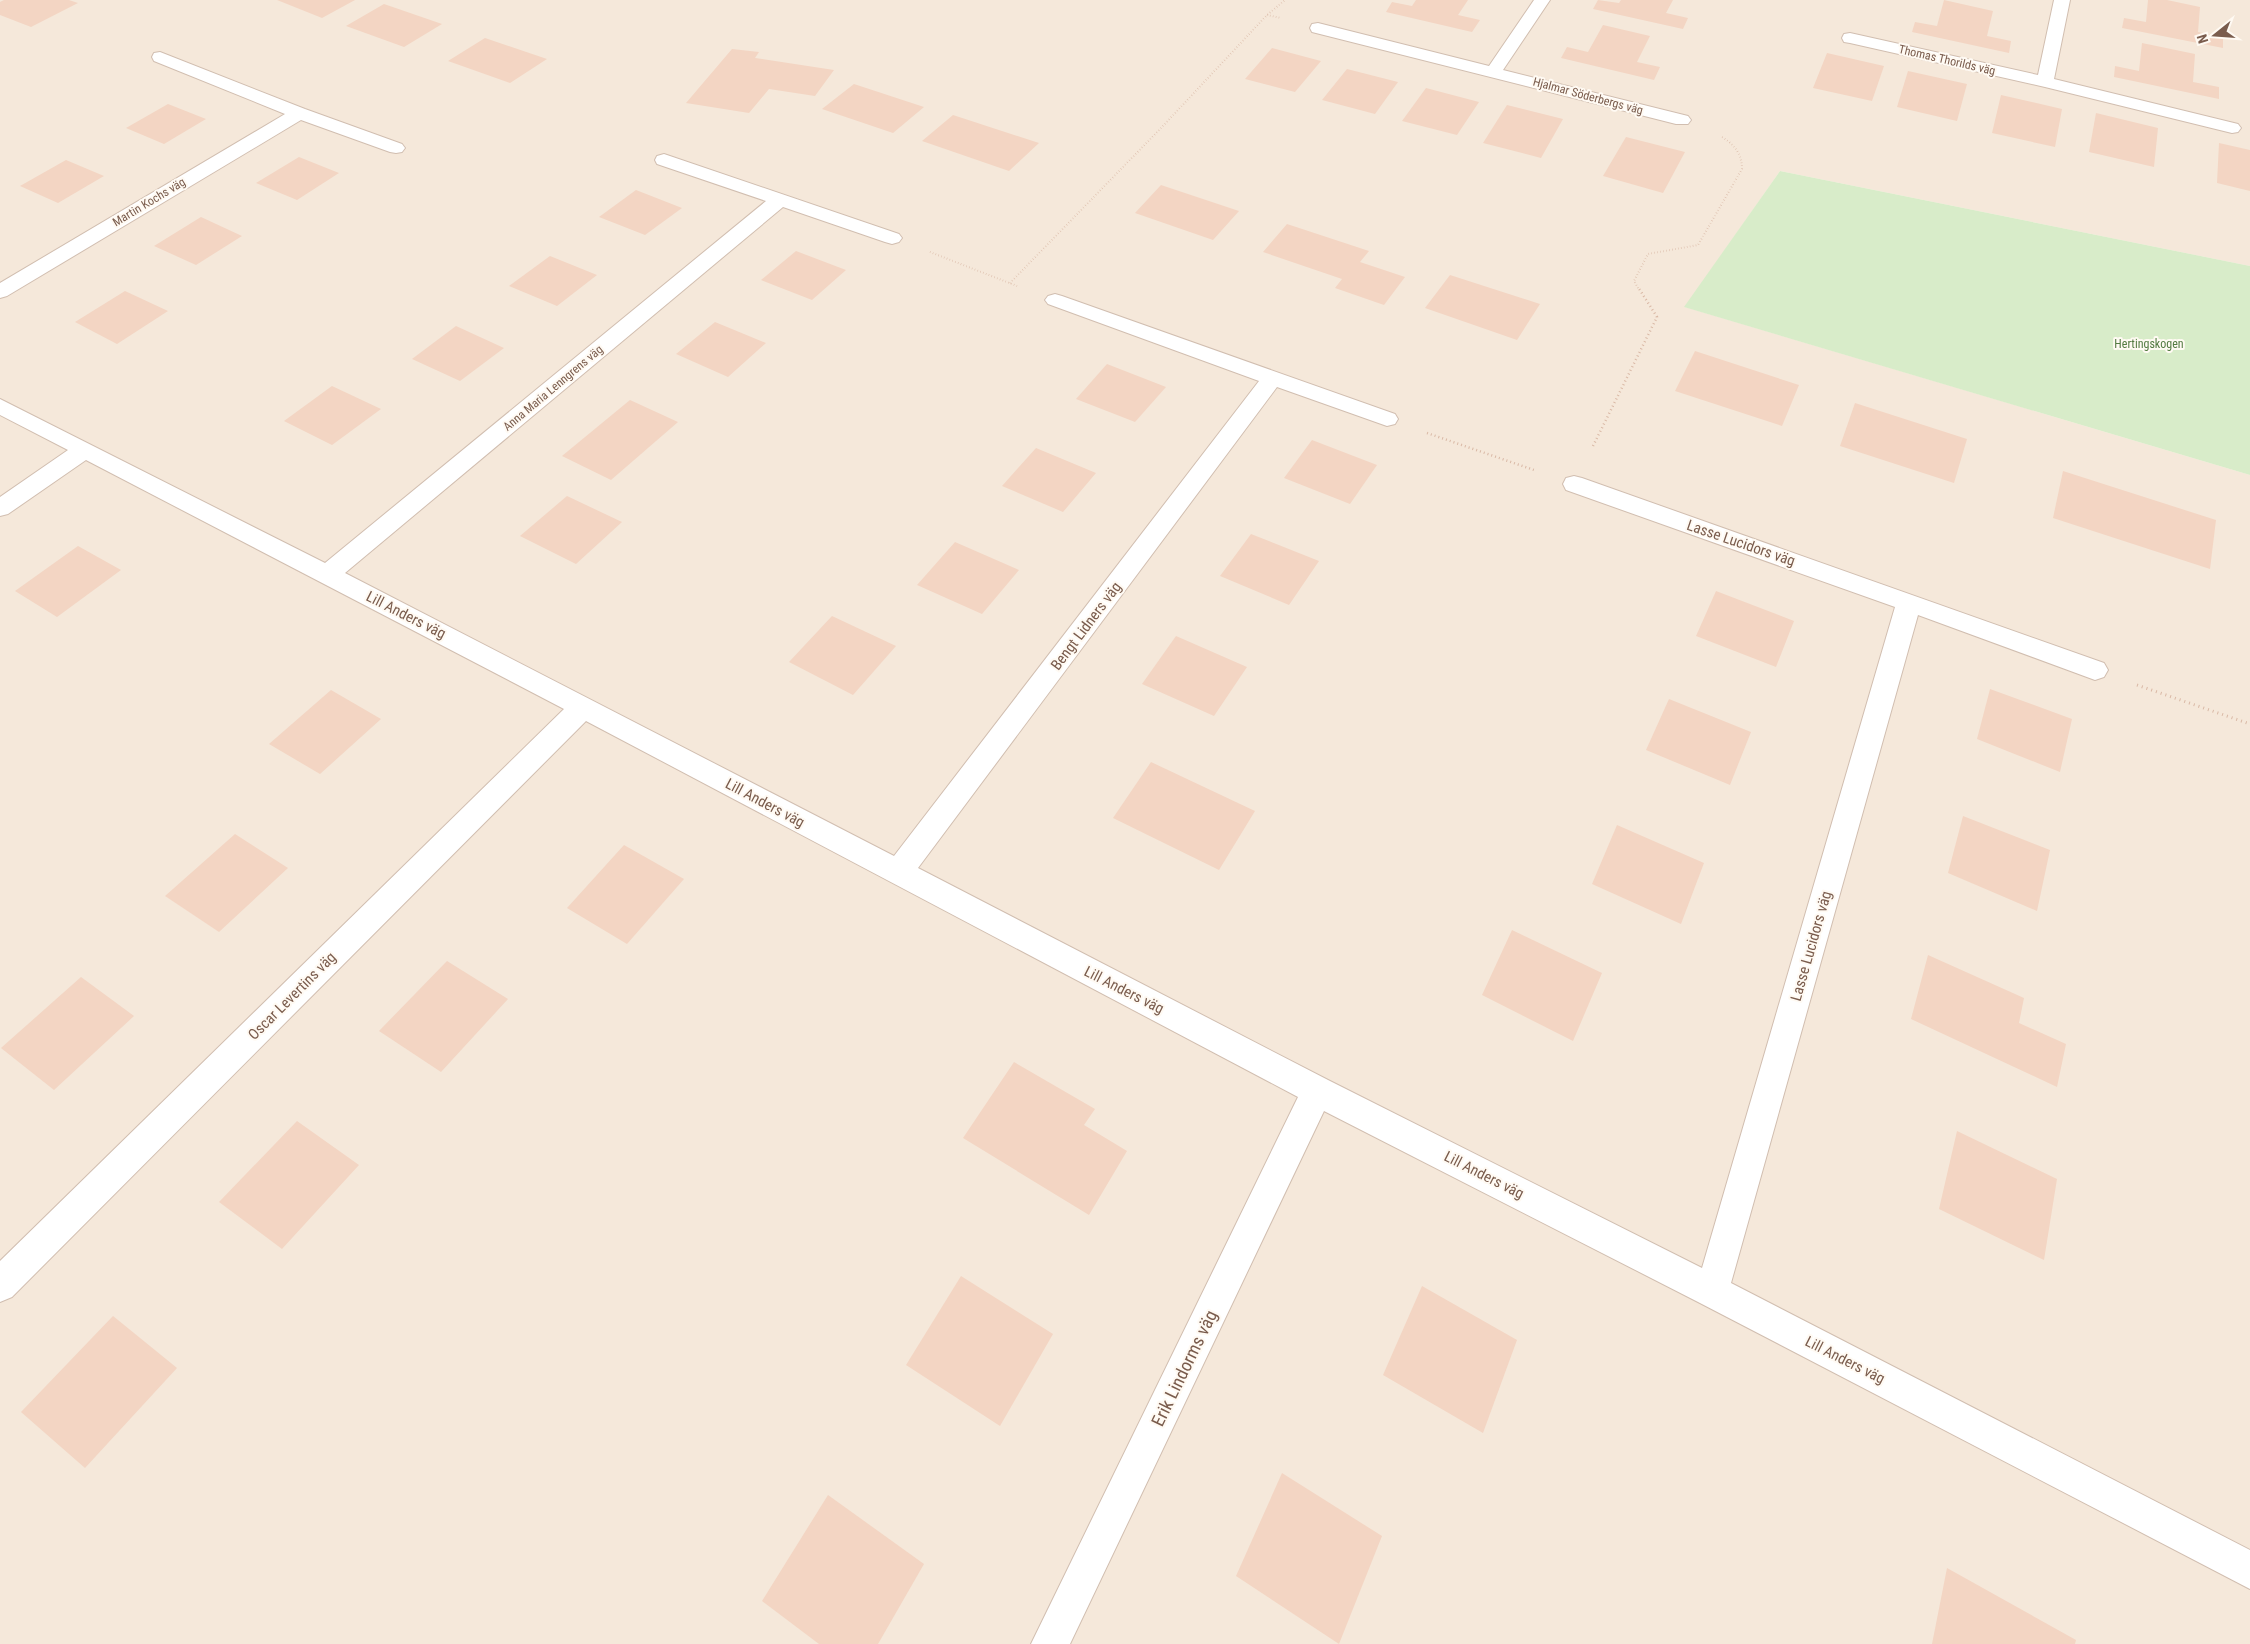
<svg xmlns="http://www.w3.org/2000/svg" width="2250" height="1644" font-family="'Roboto Condensed',sans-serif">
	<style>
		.residential { fill: #f5e8da }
		.green { fill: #d8ecc9 }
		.building { fill: #f3d5c3 }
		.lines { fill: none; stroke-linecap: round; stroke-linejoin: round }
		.minor-casing { stroke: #d1beb0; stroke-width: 2 }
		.path-far2 { stroke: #d9b8a5; stroke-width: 2; stroke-dasharray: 0.5 2.5; stroke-linecap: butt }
		.path-far1 { stroke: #d9b8a5; stroke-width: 2.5; stroke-dasharray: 1 3; stroke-linecap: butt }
		.path { stroke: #d9b8a5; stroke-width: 3; stroke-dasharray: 1 4; stroke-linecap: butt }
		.minor { fill: #fff; fill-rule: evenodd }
		.labels { text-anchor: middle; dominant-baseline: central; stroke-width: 4; stroke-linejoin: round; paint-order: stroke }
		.far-street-label { font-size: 12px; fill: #7a5c4d; stroke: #fffaf3 }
		.far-park-label { font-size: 12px; fill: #537a41; stroke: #fffaf3 }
		.street-label { font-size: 15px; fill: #7a5c4d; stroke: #fffaf3 }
		.near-street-label { font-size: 18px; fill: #7a5c4d; stroke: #fffaf3 }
	</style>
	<rect width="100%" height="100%" fill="#fdf6ec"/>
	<!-- residential -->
	<polygon class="residential" points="0,0 2250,0 2250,266 1780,171 1685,307 2250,475 2250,1644 0,1644"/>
	<!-- green -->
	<polygon class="green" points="1780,171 2250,266 2250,475 1684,307"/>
	<!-- building -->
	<g class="building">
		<polygon points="4,0 69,0 78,3 31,27 0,15 0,2"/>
		<polygon points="277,0 355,0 322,18"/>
		<polygon points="1416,0 1468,0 1458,15 1480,20 1472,32 1386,12 1392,2 1412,6"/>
		<polygon points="1598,0 1619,3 1621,0 1673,0 1666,13 1688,18 1683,29 1593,9"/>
		<polygon points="1944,0 1993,11 1987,36 2011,41 2009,53 1912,32 1915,22 1937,26"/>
		<polygon points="2148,0 2167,0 2200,7 2198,32 2223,37 2223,48 2122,28 2124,18 2146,22"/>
		<polygon points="384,4 442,24 404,47 346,26"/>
		<polygon points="1603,25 1650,36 1637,62 1660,67 1654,80 1561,58 1567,47 1588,52"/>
		<polygon points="485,38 547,59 510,83 448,61"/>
		<polygon points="2142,43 2195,54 2193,82 2219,87 2219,99 2114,77 2115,66 2139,71"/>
		<polygon points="1272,48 1321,61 1295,92 1245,79"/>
		<polygon points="732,49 759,52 755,58 834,70 815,96 769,89 749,113 686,103"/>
		<polygon points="1827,53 1884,66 1872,101 1813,88"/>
		<polygon points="1347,69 1398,82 1375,114 1322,100"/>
		<polygon points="1908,71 1967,84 1957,121 1897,107"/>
		<polygon points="854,84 924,107 893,133 822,109"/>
		<polygon points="1426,88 1479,102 1457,135 1402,121"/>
		<polygon points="2001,95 2062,109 2055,147 1992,133"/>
		<polygon points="168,104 206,119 164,144 126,128"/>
		<polygon points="1507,105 1563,119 1541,158 1483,143"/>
		<polygon points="2096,113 2158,128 2154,167 2089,152"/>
		<polygon points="953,115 1039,143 1009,171 922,141"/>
		<polygon points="1626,137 1685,152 1663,193 1603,176"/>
		<polygon points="2219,143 2250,150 2250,191 2217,183"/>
		<polygon points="299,157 339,173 297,200 256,183"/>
		<polygon points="66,160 104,176 58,203 20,186"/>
		<polygon points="1161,185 1239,211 1213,240 1135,213"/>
		<polygon points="636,190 682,208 645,235 599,217"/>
		<polygon points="201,217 242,236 196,265 154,246"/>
		<polygon points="1287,224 1369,251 1360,262 1405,277 1384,305 1335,288 1342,279 1263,252"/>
		<polygon points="796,251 846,270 812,300 761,280"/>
		<polygon points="550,256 597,275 557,306 509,286"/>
		<polygon points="1450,275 1540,304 1517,340 1425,308"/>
		<polygon points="125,291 168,311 117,344 75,322"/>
		<polygon points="715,322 766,343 728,377 676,354"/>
		<polygon points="456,326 504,348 460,381 412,359"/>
		<polygon points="1695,351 1799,385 1782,426 1675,391"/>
		<polygon points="1107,364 1166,387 1135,422 1076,399"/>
		<polygon points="332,386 381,409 332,445 284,421"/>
		<polygon points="630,400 678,422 611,480 562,456"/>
		<polygon points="1855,403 1967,439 1954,483 1840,446"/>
		<polygon points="1312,440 1377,465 1350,504 1284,478"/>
		<polygon points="1036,448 1096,473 1063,512 1002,486"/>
		<polygon points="2063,471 2216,520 2210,569 2053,518"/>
		<polygon points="567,496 622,522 576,564 520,536"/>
		<polygon points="1251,534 1319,561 1289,605 1220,576"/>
		<polygon points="955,542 1019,570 982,614 917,585"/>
		<polygon points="78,546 121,570 57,617 15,591"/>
		<polygon points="1716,591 1794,621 1776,667 1696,636"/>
		<polygon points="832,616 896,646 853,695 789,662"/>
		<polygon points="1176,636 1247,667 1214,716 1142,684"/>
		<polygon points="1990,689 2072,719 2060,772 1977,739"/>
		<polygon points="331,690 381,719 320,774 269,744"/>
		<polygon points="1669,699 1751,732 1730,785 1646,750"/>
		<polygon points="1151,762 1255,811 1219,870 1113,818"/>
		<polygon points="1963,816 2050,850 2037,911 1948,873"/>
		<polygon points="1617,825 1704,863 1681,924 1592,884"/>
		<polygon points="235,834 288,868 219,932 165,896"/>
		<polygon points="624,845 684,879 627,944 567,908"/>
		<polygon points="1512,930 1602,973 1573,1041 1482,995"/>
		<polygon points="1928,955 2024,998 2019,1023 2066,1044 2057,1087 1911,1019"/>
		<polygon points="447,961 508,999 441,1072 379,1031"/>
		<polygon points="81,977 134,1016 54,1090 1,1048"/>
		<polygon points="1014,1062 1095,1109 1084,1125 1127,1151 1089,1215 963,1138"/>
		<polygon points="297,1121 359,1165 282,1249 219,1202"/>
		<polygon points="1957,1131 2057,1179 2044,1260 1939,1209"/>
		<polygon points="961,1276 1053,1334 1000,1426 906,1365"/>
		<polygon points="1422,1286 1517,1340 1483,1433 1383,1375"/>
		<polygon points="113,1316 177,1368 85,1468 21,1412"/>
		<polygon points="1282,1473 1382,1536 1339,1644 1236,1576"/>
		<polygon points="828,1495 924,1564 878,1644 819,1644 762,1601"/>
		<polygon points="1947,1568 2076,1640 2075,1644 1932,1644"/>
	</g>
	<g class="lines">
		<!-- minor casing -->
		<g class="minor-casing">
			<g id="minor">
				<polygon points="1534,0 1550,0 1503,70 1688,116 1691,120 1688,124 1676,124 1312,32 1310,28 1312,24 1318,23 1489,66"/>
				<polygon points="2054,0 2070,0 2054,79 2238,124 2241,128 2238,132 2232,133 2045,87 1850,43 1844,42 1842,38 1844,34 1850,33 2038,75"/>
				<polygon points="160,52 305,109 402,144 405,148 402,152 396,153 390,152 301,120 7,296 0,298 0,283 285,114 154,61 152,57 154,53"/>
				<polygon points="664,154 899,234 902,238 899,242 892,244 885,242 783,207 345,573 894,856 1259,381 1048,304 1045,300 1048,296 1055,294 1062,296 1395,414 1398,419 1395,424 1387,426 1277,387 918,868 1328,1080 1702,1268 1895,607 1566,490 1563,484 1566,478 1574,476 1582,478 2104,663 2108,670 2104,677 2095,680 1918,615 1731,1283 2250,1550 2250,1589 1700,1303 1324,1111 1070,1644 1031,1644 1298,1097 586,721 12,1297 0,1302 0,1261 564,709 86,460 8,514 0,516 0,497 68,450 0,415 0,399 325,563 766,201 657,164 655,160 657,156"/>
			</g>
		</g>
		<!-- path-far2 -->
		<g class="path-far2">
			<polyline points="1267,15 1281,18"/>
			<polyline points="930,252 1017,286"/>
			<polyline points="1010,283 1162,127 1267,15 1285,0"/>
			<path d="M1638,288L1634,281L1648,254L1698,245L1742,169C1742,153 1733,143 1720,136"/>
		</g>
		<!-- path-far1 -->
		<g class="path-far1">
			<polyline points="1427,433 1534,470"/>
			<polyline points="1593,446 1657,317 1638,287"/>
		</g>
		<!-- path -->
		<polyline class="path" points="2137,685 2250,724"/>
		<!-- minor -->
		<use href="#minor" class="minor"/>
	</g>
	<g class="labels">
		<!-- far-street labels -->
		<g class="far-street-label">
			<text transform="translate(1947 60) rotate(13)">Thomas Thorilds väg</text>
			<text transform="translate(1588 96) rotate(15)">Hjalmar Söderbergs väg</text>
			<text transform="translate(149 202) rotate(-31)">Martin Kochs väg</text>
			<text transform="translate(553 388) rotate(-40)">Anna Maria Lenngrens väg</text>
		</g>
		<!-- far-park labels -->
		<g class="far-park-label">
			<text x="2149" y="344">Hertingskogen</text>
		</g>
		<!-- street labels -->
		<g class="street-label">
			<text transform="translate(1741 543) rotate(19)">Lasse Lucidors väg</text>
			<text transform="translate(406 615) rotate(27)">Lill Anders väg</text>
			<text transform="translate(1086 626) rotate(-53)">Bengt Lidners väg</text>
			<text transform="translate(765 803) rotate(28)">Lill Anders väg</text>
			<text transform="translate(1811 946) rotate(-74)">Lasse Lucidors väg</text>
			<text transform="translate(1124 990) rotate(27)">Lill Anders väg</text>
			<text transform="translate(292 996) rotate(-45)">Oscar Levertins väg</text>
			<text transform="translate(1484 1175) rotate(27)">Lill Anders väg</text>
			<text transform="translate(1845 1360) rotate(27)">Lill Anders väg</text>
		</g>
		<!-- near-street labels -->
		<g class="near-street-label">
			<text transform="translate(1184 1368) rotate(-64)">Erik Lindorms väg</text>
		</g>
	</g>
	<!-- north arrow -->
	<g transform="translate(2215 35) rotate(253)" stroke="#fffaf3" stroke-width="4" paint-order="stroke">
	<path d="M0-4L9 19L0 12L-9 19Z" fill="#7a5c4d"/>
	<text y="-8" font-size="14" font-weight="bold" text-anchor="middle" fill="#7a5c4d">N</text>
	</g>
</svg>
